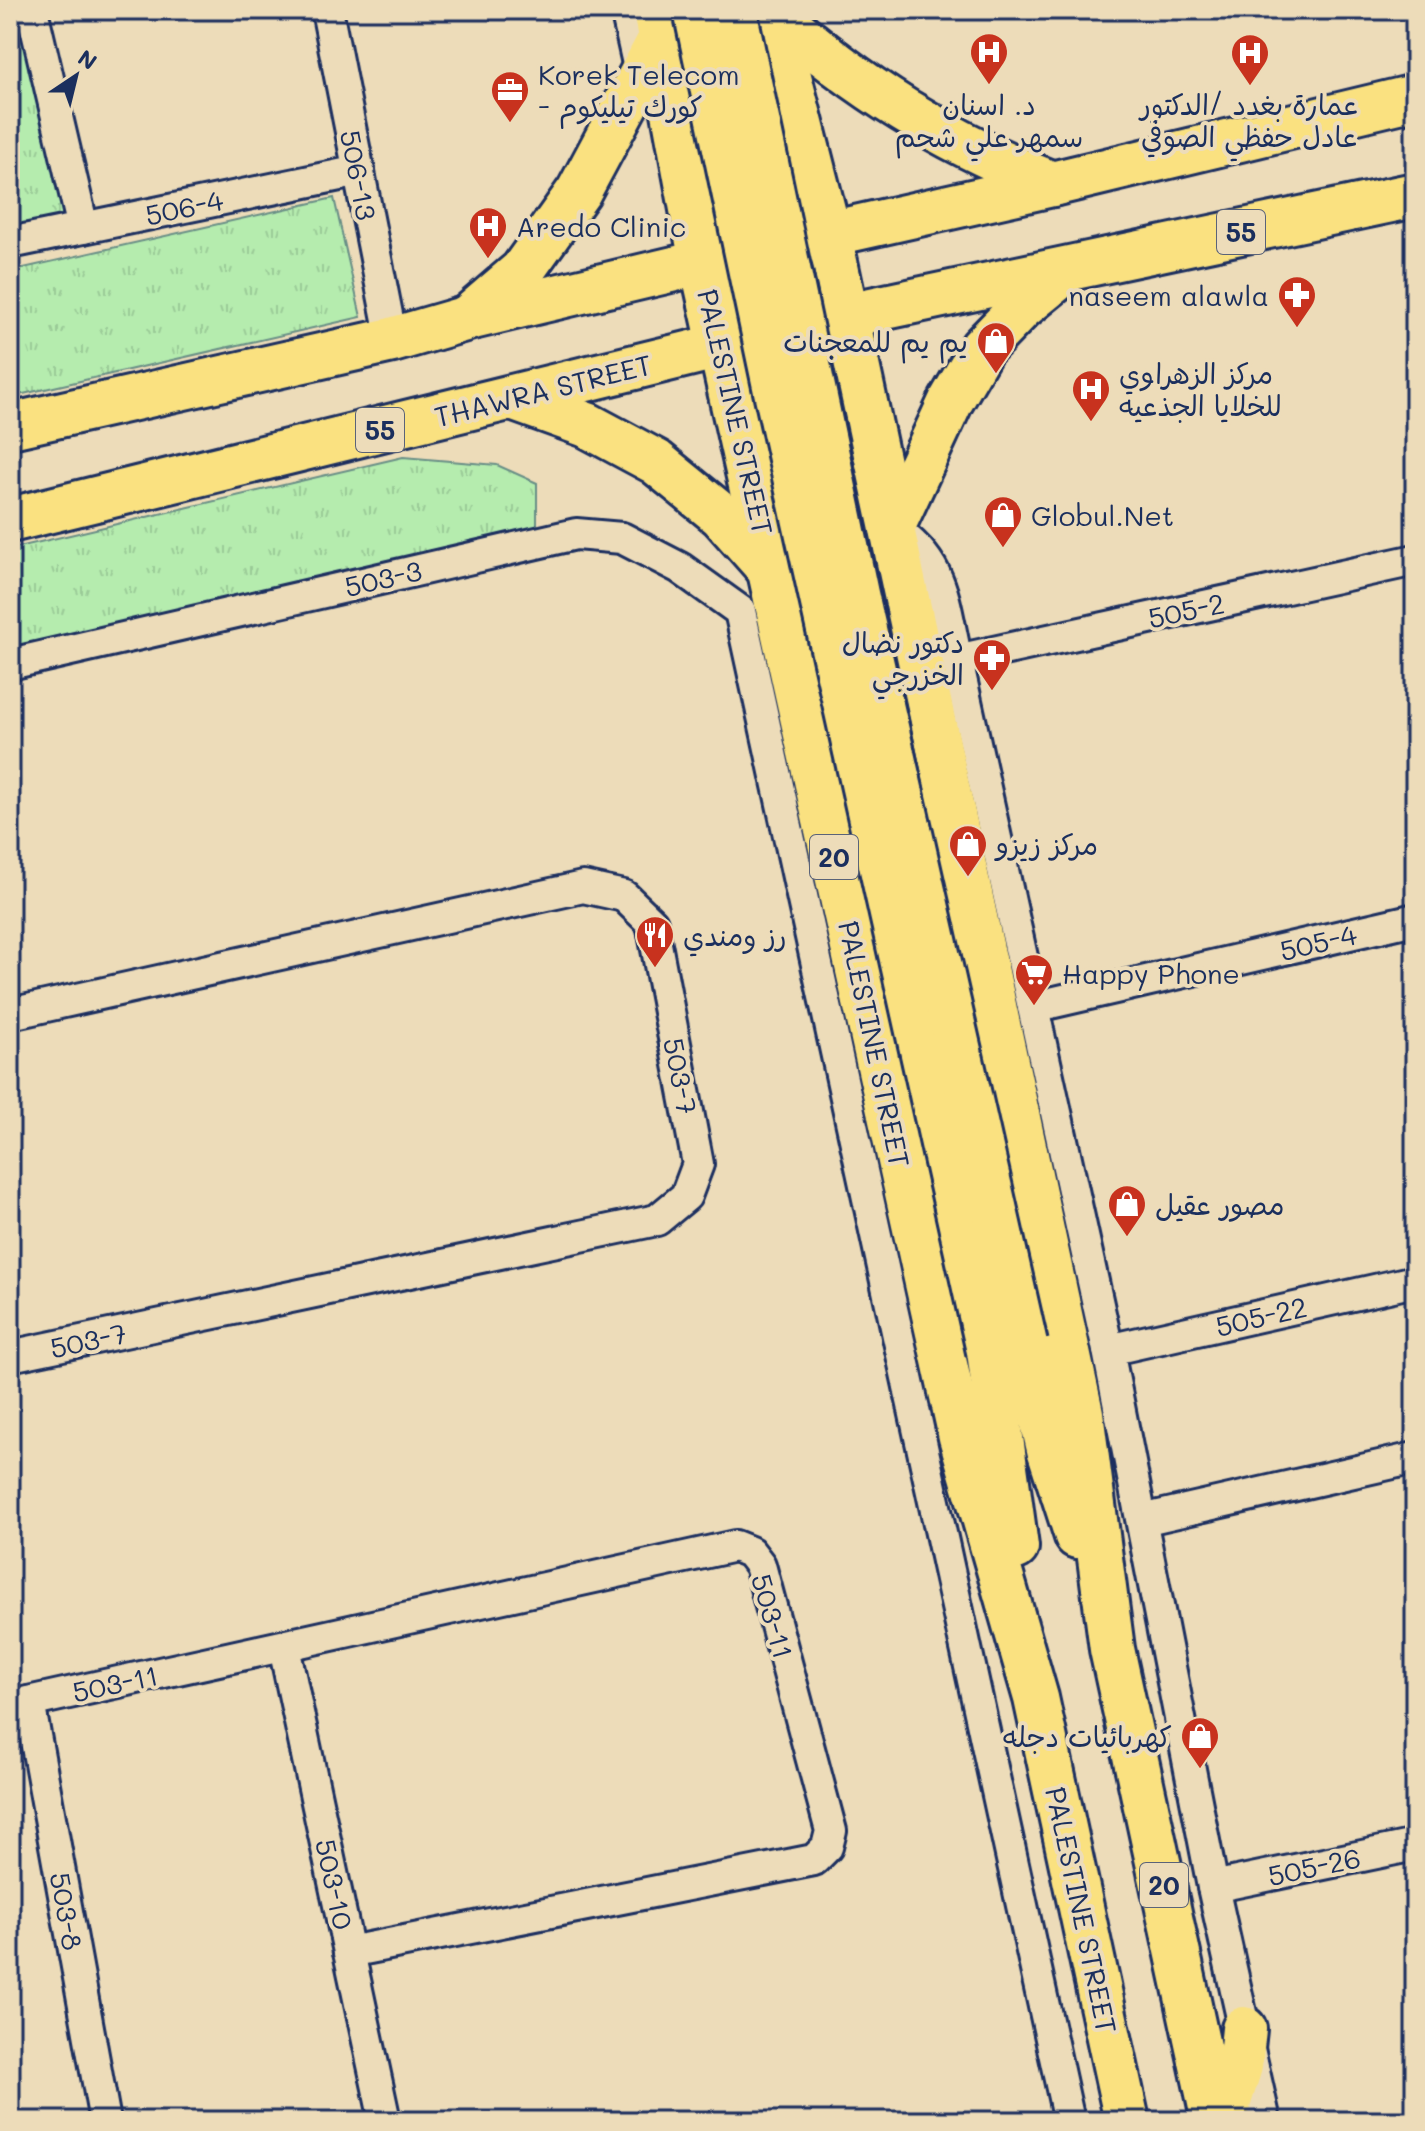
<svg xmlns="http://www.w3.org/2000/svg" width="1425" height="2131" font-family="Mali,'Playpen Sans Arabic',sans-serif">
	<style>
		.grass { fill: url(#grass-tufts); stroke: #688e86; stroke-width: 2 }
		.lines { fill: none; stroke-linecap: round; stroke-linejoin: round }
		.minor-casing { stroke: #1b2f5e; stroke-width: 36 }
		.primary-casing { stroke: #1b2f5e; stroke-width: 50 }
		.minor { stroke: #eddcb9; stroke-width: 30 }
		.primary { stroke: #fae180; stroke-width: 44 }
		.primary-bridge-casing { stroke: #1b2f5e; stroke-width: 50; stroke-linecap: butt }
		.primary-bridge { stroke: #fae180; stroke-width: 44 }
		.labels { text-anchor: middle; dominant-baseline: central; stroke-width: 8; stroke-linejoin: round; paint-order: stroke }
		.shield { fill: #eddcb9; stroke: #5a6379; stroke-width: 2 }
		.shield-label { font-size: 26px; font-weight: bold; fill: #1b2f5e }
		.poi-label { font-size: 28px; fill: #1b2f5e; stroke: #eddcb9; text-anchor: start }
		.street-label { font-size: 28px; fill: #1b2f5e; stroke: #eddcb9 }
	</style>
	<defs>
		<pattern id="grass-tufts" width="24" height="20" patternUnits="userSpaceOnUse" patternTransform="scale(2)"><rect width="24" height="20" fill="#b5ecae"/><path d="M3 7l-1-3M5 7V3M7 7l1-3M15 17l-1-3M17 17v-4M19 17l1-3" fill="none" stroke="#9bcb98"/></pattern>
	</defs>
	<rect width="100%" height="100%" fill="#eddcb9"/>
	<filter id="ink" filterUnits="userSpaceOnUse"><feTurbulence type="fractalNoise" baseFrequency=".0125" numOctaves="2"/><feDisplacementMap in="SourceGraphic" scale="16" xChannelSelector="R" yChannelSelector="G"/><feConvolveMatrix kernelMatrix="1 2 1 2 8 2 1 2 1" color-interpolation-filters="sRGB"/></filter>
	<g filter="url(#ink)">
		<!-- grass -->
		<g class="grass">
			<polygon points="10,10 32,10 83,228 10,243"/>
			<polygon points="334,198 361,317 10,397 10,271"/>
			<polygon points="403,457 497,465 537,483 537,529 10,647 10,549"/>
		</g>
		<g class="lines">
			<!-- minor casing -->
			<g class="minor-casing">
				<g id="minor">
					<polyline points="32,10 83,228"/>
					<polyline points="327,10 392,340"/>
					<polyline points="626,10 641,77"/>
					<polyline points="10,243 359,171"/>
					<path d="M892,528C946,564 943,601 957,660L1108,1350L1213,1887L1265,2121"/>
					<polyline points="957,660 1415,560"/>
					<polyline points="10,664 576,534 622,538 680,568 740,611 1069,2121"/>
					<polyline points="1033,1007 1415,919"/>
					<polyline points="10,1014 583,887 624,896 652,923 698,1164 686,1196 657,1220 10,1356"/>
					<polyline points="1108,1350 1415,1281"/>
					<polyline points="1142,1520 1415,1458"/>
					<polyline points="284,1647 385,2121"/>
					<polyline points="29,1702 105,2121"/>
					<polyline points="10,1706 735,1546 750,1552 760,1565 831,1831 827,1847 814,1860 349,1952"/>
					<polyline points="1213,1887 1415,1845"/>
				</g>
			</g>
			<!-- primary casing -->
			<g class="primary-casing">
				<g id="primary">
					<polyline points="655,10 702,263 961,1437 1036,1698 1127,2121"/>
					<polyline points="772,10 829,234 1081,1413 1112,1649 1214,2121"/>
					<path d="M772,11C860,89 943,140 1052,184"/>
					<polyline points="807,239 1052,184 1415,97"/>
					<polyline points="472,314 522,271 579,191 661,38"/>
					<polyline points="824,320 1415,195"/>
					<polyline points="512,398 587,425 656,462 721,515 769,569"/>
					<polyline points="10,426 392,340 468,318 729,256"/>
					<polyline points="10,520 749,339"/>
					<polyline points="892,528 951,401 982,348 1022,307 1065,272"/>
					<polyline points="1025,1344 1049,1449 1077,1536"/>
					<polyline points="989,1351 1016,1547"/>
					<polyline points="1223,2121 1240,2066 1244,2029"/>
				</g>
			</g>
			<!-- minor -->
			<use href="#minor" class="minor"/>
			<!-- primary -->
			<use href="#primary" class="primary"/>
			<!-- primary-bridge casing -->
			<g class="primary-bridge-casing">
				<g id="primary-bridge">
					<polyline points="696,10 776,391 989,1351"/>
					<polyline points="734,10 856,594 1025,1344"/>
				</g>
			</g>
			<!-- primary-bridge -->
			<use href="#primary-bridge" class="primary-bridge"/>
		</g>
	</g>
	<!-- icons -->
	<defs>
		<g id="hospital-pin" transform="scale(2)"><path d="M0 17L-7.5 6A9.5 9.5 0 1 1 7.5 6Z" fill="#c8321e" stroke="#eddcb9"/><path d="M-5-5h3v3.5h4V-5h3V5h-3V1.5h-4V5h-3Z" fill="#fff"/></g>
		<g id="office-pin" transform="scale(2)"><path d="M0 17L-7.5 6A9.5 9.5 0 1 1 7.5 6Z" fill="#c8321e" stroke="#eddcb9"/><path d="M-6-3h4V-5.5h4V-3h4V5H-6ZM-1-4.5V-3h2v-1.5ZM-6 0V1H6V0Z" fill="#fff"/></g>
		<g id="pharmacy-pin" transform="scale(2)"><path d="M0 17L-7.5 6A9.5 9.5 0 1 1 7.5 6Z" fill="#c8321e" stroke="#eddcb9"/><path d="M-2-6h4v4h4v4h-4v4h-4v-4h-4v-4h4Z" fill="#fff"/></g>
		<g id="shop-pin" transform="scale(2)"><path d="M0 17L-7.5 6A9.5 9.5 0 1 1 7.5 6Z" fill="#c8321e" stroke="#eddcb9"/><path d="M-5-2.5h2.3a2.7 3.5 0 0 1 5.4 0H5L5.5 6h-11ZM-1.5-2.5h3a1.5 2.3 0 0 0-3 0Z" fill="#fff"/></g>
		<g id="restaurant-pin" transform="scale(2)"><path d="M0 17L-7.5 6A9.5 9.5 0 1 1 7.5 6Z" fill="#c8321e" stroke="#eddcb9"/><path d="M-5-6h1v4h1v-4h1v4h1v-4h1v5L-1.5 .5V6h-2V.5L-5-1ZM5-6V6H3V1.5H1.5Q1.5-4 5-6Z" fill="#fff"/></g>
		<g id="supermarket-pin" transform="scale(2)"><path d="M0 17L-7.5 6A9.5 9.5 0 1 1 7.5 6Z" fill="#c8321e" stroke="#eddcb9"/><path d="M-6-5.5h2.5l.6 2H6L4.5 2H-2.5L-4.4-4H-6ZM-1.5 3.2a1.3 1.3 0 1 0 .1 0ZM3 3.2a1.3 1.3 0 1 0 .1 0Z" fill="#fff"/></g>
	</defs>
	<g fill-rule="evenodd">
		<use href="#hospital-pin" x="989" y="52"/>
		<use href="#hospital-pin" x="1250" y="53"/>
		<use href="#office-pin" x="510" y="90"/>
		<use href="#hospital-pin" x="488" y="226"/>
		<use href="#pharmacy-pin" x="1297" y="295"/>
		<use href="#shop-pin" x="996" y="341"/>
		<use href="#hospital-pin" x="1091" y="389"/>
		<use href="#shop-pin" x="1003" y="515"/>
		<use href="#pharmacy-pin" x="992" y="658"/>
		<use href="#shop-pin" x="968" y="844"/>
		<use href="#restaurant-pin" x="655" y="935"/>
		<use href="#supermarket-pin" x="1034" y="973"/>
		<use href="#shop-pin" x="1127" y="1204"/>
		<use href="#shop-pin" x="1200" y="1736"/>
	</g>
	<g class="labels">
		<!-- shield labels -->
		<g class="shield">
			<rect x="1217" y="210" width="48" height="44" rx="6"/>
			<rect x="356" y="408" width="48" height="44" rx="6"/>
			<rect x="810" y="835" width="48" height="44" rx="6"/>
			<rect x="1140" y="1863" width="48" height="44" rx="6"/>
		</g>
		<g class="shield-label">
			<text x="1241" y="232">55</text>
			<text x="380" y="430">55</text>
			<text x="834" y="857">20</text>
			<text x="1164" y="1885">20</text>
		</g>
		<!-- poi labels -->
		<g class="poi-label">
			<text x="538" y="74">Korek Telecom<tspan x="538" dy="32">- كورك تيليكوم</tspan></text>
			<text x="989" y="104" text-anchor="middle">د. اسنان<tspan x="989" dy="32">سمهر علي شحم</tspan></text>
			<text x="1250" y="104" text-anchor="middle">عمارة بغدد /الدكتور<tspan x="1250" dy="32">عادل حفظي الصوفي</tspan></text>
			<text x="516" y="226">Aredo Clinic</text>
			<text x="1269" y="295" text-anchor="end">naseem alawla</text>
			<text x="968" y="341" text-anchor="end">يم يم للمعجنات</text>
			<text x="1119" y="373">مركز الزهراوي<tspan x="1119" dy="32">للخلايا الجذعيه</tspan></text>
			<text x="1031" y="515">Globul.Net</text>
			<text x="964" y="642" text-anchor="end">دكتور نضال<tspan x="964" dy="32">الخزرجي</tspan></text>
			<text x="996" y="844">مركز زيزو</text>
			<text x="683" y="935">رز ومندي</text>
			<text x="1062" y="973">Happy Phone</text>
			<text x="1155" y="1204">مصور عقيل</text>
			<text x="1172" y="1736" text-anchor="end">كهربائيات دجله</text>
		</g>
		<!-- street labels -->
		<g class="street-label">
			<text transform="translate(359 175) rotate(79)">506-13</text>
			<text transform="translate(184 207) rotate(-12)">506-4</text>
			<text transform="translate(543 390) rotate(-14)">THAWRA STREET</text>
			<text transform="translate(736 412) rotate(77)">PALESTINE STREET</text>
			<text transform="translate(383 578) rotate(-13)">503-3</text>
			<text transform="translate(1186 610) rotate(-12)">505-2</text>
			<text transform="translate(1318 942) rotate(-13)">505-4</text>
			<text transform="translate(875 1044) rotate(78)">PALESTINE STREET</text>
			<text transform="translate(681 1076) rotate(79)">503-7</text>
			<text transform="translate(1261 1316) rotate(-13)">505-22</text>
			<text transform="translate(88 1340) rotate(-12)">503-7</text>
			<text transform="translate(773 1616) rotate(74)">503-11</text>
			<text transform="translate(115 1683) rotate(-12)">503-11</text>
			<text transform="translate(1314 1866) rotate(-12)">505-26</text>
			<text transform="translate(335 1884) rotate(78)">503-10</text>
			<text transform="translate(1082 1910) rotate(78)">PALESTINE STREET</text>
			<text transform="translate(67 1911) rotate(80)">503-8</text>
		</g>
	</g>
	<!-- margin -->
	<rect width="1425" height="2131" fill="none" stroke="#eddcb9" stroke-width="40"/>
	<rect x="20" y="20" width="1385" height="2091" fill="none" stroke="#1b2f5e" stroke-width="3" filter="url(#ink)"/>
	<!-- north arrow -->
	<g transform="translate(76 76) rotate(35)" stroke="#eddcb9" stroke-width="6" paint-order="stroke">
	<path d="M0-6L14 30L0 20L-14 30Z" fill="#1b2f5e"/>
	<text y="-12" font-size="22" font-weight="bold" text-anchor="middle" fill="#1b2f5e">N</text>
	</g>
</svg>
